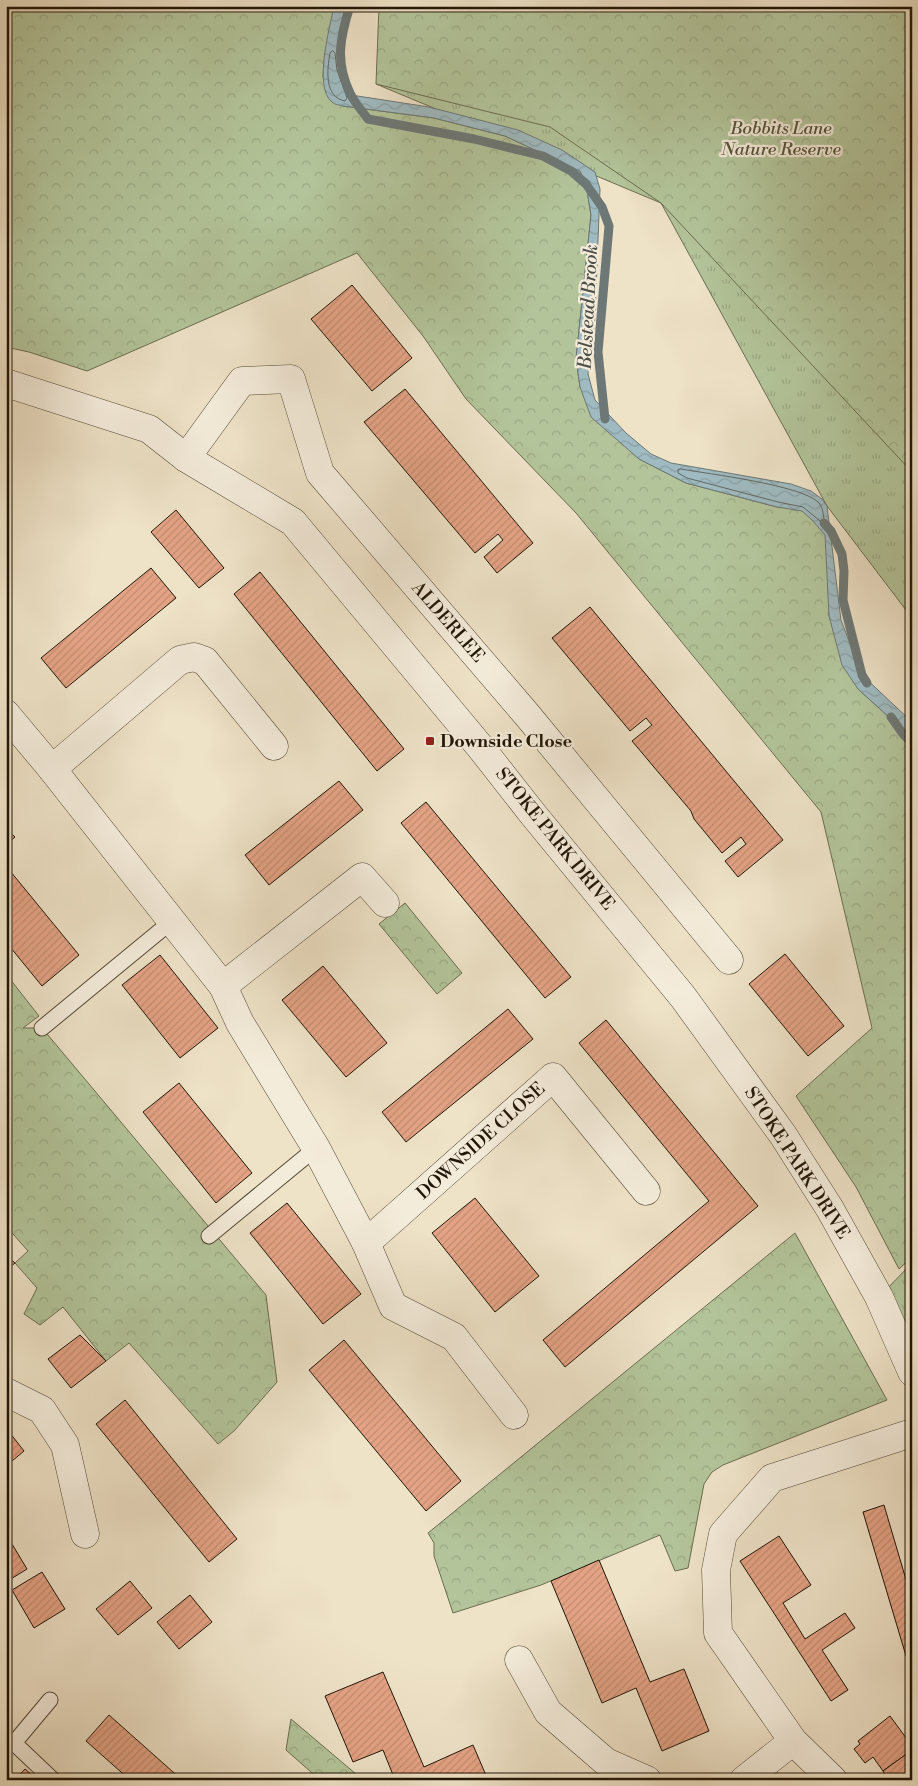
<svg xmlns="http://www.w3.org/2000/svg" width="918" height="1786" font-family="'Libre Bodoni',serif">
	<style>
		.grass { fill: url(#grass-tufts); stroke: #6a6d50 }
		.forest { fill: url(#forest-crowns); stroke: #6a6d50 }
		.water { fill: url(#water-waves); stroke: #6d7876 }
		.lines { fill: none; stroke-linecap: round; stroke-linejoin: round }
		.shore { stroke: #606864; stroke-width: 1 }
		.stream { stroke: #6d7876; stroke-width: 9 }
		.building { fill: url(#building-hatch); stroke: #211607 }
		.service-casing { stroke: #544937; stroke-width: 17 }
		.minor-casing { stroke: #544937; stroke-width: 29 }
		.tertiary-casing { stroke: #544937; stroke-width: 29 }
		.service { stroke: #f4ecdb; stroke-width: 15 }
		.minor { stroke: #f4ecdb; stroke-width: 28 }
		.tertiary { stroke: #f4ecdb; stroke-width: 28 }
		.poi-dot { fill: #8f2418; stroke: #f4ecdb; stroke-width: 2 }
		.labels { text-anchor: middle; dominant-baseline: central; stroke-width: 4.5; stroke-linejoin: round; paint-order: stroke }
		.park-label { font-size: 18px; font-style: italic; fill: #54533a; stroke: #f4ecdb }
		.street-label { font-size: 18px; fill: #211607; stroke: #f4ecdb }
		.poi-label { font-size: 18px; font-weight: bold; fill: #211607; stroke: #f4ecdb; text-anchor: start }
		.water-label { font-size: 19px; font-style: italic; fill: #4d4f48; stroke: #f4ecdb }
	</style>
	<defs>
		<pattern id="grass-tufts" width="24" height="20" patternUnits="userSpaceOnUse" patternTransform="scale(1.25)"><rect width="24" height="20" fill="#b3c49a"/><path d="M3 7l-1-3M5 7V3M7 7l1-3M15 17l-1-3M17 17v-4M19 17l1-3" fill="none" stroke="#9aa883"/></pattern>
		<pattern id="forest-crowns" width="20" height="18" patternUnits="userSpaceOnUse" patternTransform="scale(1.25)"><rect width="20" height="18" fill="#b3c49a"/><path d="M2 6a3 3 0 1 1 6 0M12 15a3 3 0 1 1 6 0" fill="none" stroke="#9aa883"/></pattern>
		<pattern id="water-waves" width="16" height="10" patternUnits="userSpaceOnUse" patternTransform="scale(1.25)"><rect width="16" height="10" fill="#9fbac0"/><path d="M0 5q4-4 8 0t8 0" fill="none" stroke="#899fa4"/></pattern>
		<pattern id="building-hatch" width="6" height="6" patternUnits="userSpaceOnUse" patternTransform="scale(1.25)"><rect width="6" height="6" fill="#e4a385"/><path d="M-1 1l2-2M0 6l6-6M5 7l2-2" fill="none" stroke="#c38c71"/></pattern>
	</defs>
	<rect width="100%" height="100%" fill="#eee2c7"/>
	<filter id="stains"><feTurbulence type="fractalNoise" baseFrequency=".004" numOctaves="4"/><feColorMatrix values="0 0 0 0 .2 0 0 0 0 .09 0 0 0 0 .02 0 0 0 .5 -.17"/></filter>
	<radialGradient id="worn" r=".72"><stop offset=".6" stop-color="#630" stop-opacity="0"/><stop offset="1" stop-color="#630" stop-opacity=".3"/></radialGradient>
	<!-- grass -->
	<g class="grass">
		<polygon points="912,6 912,618 827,506 661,203 376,84 422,12"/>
		<polygon points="912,1263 912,1381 879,1297"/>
	</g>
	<!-- forest -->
	<g class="forest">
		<polygon points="6,6 334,6 324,61 323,77 343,106 434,118 505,136 580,171 586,184 591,215 576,359 580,387 639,459 686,483 777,507 803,507 831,531 829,616 858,689 912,738 912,1257 899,1269 856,1187 796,1096 872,1028 821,812 576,513 466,399 423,336 357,253 87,371 29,352 6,347"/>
		<polygon points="379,6 912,6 912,472 661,203 550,127 376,84"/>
		<polygon points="405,903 462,973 437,994 379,924"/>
		<polygon points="6,974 39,1016 23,1028 42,1028 266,1295 277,1382 234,1431 218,1444 129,1343 106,1361 63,1307 40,1325 24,1314 37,1288 15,1263 28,1251 6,1226"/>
		<polygon points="795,1233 887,1400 723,1465 712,1472 704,1484 688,1568 675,1571 660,1535 541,1585 453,1613 434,1556 434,1543 428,1533"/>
		<polygon points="291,1719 363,1780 320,1780 286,1750"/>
	</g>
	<!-- water -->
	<path class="water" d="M334,6H346C340,40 336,62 351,95L429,107L518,130L562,150L595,172L600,189L595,317L588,374L595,400L626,433L651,454L671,463L791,484L811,491L822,499L827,506L841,620L862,675L912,722V738L858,689L842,665L829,616L825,535L812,520L802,511L777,507L686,483L639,459L591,417L580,387L576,359L591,215L586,184L580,171L505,136L434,118L343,106C340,105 335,105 332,102C313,87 330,27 334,6Z"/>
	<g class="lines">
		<!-- shore -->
		<g class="shore">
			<path d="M333,51L335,53L337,70L347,98L345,101C324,97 327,70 330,53Z"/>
			<path d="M681,469C709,474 800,485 818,502C823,507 823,513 824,520L820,521L803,507L778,502L687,478L678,473V470Z"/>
		</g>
		<!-- stream -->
		<g class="stream">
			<path d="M350,6C340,37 335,62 350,93C354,102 362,111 368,119L474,139L543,156L571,171L586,184L602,207L609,226L598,352L605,419"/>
			<polyline points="824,523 831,531 842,554 844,571 843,600 862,675 867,683"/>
			<polyline points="891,717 903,734 912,743"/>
		</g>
	</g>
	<!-- building -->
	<g class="building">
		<polygon points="352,285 412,358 372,391 311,319"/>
		<polygon points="405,389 533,543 497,573 484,557 503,540 498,534 475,553 364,422"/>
		<polygon points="176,510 224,568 199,588 151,532"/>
		<polygon points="151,568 176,598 66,688 41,658"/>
		<polygon points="260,572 404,749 377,771 234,594"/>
		<polygon points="590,607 783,840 738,877 725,861 746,844 741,837 722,853 694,819 691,811 632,741 652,725 646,718 630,731 552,638"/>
		<polygon points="339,781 363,810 269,885 245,855"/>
		<polygon points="426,802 571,977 545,998 401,823"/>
		<polygon points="6,828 15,837 6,845"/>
		<polygon points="6,866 79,955 42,986 6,942"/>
		<polygon points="785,954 844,1026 808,1056 749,984"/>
		<polygon points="160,955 218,1028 180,1058 122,985"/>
		<polygon points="323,966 387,1043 346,1077 282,1000"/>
		<polygon points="508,1009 533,1039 406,1142 382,1112"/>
		<polygon points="606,1020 758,1206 565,1367 543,1340 709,1201 579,1043"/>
		<polygon points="179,1083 252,1173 216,1203 143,1112"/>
		<polygon points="475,1198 539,1276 495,1312 432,1233"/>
		<polygon points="287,1203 361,1294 323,1324 250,1233"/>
		<polygon points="6,1255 15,1263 6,1270"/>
		<polygon points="80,1335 106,1361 71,1388 48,1359"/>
		<polygon points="344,1340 461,1481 426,1511 309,1370"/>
		<polygon points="125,1400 237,1539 209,1562 96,1424"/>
		<polygon points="6,1428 24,1451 6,1466"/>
		<polygon points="884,1505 912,1600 912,1654 906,1656 863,1512"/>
		<polygon points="6,1534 27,1569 6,1582"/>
		<polygon points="779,1536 811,1585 783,1603 805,1639 845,1613 855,1628 822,1650 848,1690 831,1701 740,1561"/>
		<polygon points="599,1560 650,1682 684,1669 709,1731 662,1751 636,1688 602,1703 551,1581"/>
		<polygon points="42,1572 65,1609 34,1628 12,1590"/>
		<polygon points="130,1581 152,1608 118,1635 96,1609"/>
		<polygon points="190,1595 212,1622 179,1649 157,1622"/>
		<polygon points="383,1672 424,1767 473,1745 488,1780 395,1780 383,1750 353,1762 325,1696"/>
		<polygon points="109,1715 182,1780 130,1780 86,1741"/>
		<polygon points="890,1716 912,1746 912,1750 883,1771 873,1757 865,1763 854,1749 860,1744 858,1741"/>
		<polygon points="912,1750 912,1780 879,1780 885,1775 883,1771"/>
		<polygon points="25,1769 38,1780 15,1780"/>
	</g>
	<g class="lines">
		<!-- service casing -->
		<g class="service-casing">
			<g id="service">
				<polyline points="42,1028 172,921"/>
				<polyline points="209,1236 316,1148"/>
				<polyline points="50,1700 14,1743 53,1780"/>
			</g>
		</g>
		<!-- minor casing -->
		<g class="minor-casing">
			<g id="minor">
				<polyline points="186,458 242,381 291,379 320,473 528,716 729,960"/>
				<polyline points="6,714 52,769 223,986 240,1023 316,1148 366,1243 393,1306 454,1337 514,1415"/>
				<polyline points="52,769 180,660 194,657 205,661 274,746"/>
				<polyline points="223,986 362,877 385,903"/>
				<polyline points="366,1243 553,1077 646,1191"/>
				<polyline points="6,1392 42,1410 65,1445 85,1534"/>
				<polyline points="519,1660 548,1712 606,1762 647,1780"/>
				<polyline points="744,1780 793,1741"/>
				<polyline points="833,1780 793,1741 718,1633 716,1570 723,1534 772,1478 912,1433"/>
			</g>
		</g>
		<!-- tertiary casing -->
		<g class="tertiary-casing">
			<polyline id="tertiary" points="6,383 149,429 186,458 293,522 481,748 532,813 683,997 783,1135 830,1209 879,1297 912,1372"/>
		</g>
		<!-- service -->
		<use href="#service" class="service"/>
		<!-- minor -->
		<use href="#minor" class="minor"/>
		<!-- tertiary -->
		<use href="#tertiary" class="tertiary"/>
	</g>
	<!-- markers -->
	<rect class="poi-dot" x="425" y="736" width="10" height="10" rx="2.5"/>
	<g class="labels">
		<!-- park labels -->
		<g class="park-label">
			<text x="781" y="128">Bobbits Lane<tspan x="781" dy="21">Nature Reserve</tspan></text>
		</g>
		<!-- street labels -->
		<g class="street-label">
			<text transform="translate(448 622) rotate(49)">ALDERLEE</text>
			<text transform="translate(555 839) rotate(51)">STOKE PARK DRIVE</text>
			<text transform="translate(481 1141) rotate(-42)">DOWNSIDE CLOSE</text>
			<text transform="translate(797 1163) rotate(57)">STOKE PARK DRIVE</text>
		</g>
		<!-- poi labels -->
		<g class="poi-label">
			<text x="440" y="741">Downside Close</text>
		</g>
		<!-- water labels -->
		<g class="water-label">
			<text transform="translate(588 307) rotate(-87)">Belstead Brook</text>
		</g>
	</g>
	<!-- margin -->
	<rect width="918" height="1786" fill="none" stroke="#eee2c7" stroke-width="25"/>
	<rect x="8" y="8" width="903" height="1771" fill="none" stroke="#211607" stroke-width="2.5"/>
	<rect x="12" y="12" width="893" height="1761" fill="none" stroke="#211607"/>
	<rect width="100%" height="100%" filter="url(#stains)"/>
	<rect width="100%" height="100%" fill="url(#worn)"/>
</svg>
